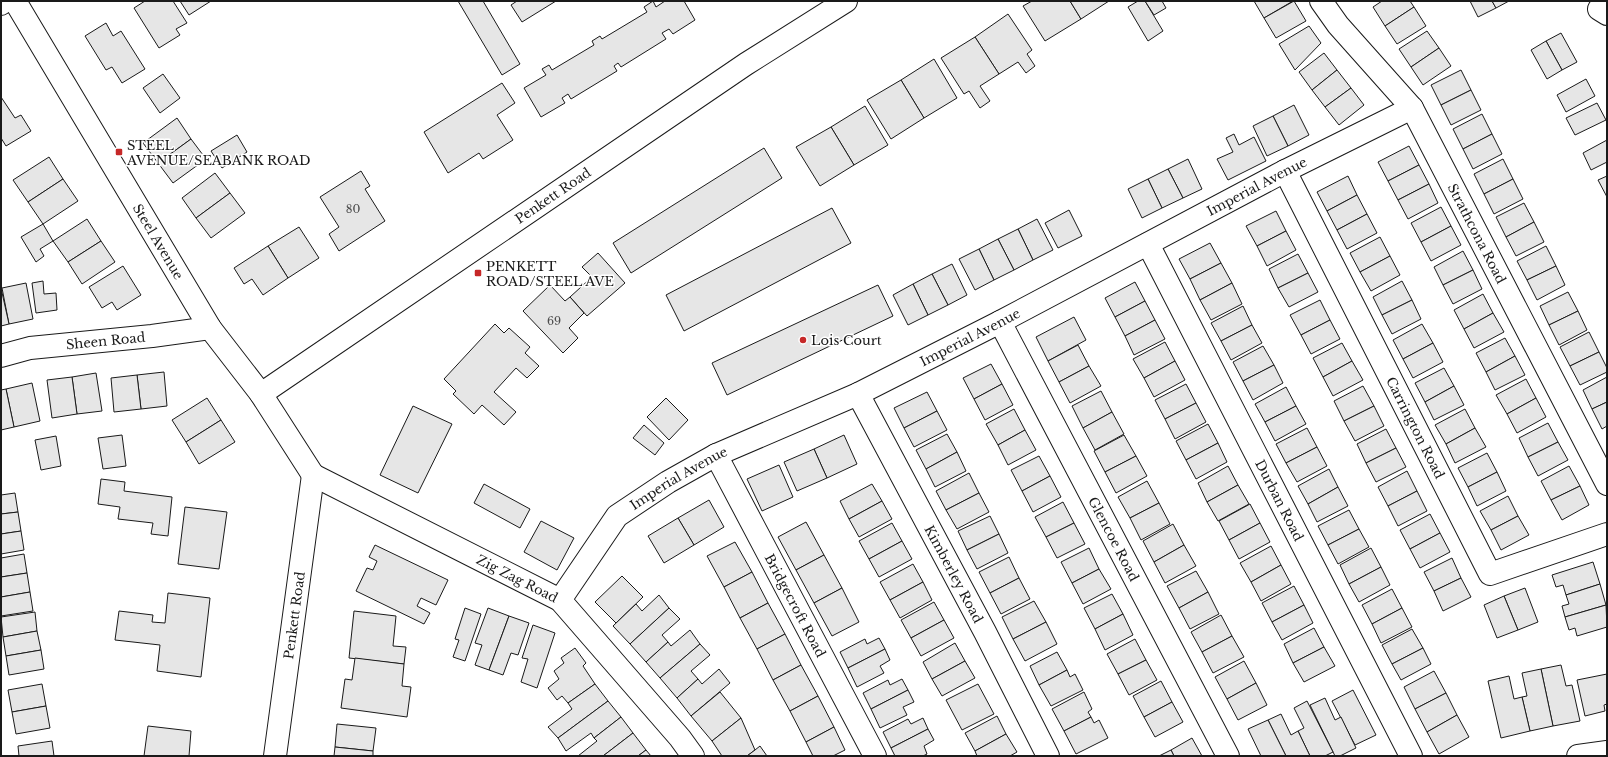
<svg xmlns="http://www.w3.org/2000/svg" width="1608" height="757" font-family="'Libre Baskerville',serif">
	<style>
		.building { fill: #e6e6e6; stroke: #1a1a1a }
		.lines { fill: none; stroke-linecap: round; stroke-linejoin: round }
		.minor-casing { stroke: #1a1a1a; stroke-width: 24 }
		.major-casing { stroke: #1a1a1a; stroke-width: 24 }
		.minor { stroke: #fff; stroke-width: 22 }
		.major { stroke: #fff; stroke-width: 22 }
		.poi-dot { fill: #c62828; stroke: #fff; stroke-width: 1.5 }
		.labels { text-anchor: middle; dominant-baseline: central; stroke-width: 3; stroke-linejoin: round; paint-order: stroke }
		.number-label { font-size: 11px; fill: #4d4d4d }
		.poi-label { font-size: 13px; fill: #1a1a1a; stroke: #fff; text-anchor: start }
		.street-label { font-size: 13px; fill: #1a1a1a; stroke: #fff }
	</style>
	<rect width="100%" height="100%" fill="#fff"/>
	<!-- building -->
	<g class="building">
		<polygon points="145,1 173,1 187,23 176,29 180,35 159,48 134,8"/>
		<polygon points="180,1 211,1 189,15"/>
		<polygon points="458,1 483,1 520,64 502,75"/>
		<polygon points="517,1 556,1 522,22 511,5"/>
		<polygon points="653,1 656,7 665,1 684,1 695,20 673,34 669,29 662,33 666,39 621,67 618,63 614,66 617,71 571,99 568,94 562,98 565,103 541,117 524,88 546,75 542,69 549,65 552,70 594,45 592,41 600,36 602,39 647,12 644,7"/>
		<polygon points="1032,1 1070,1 1081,19 1045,41 1023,6"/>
		<polygon points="1070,1 1109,1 1081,19"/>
		<polygon points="1138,1 1145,1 1163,31 1148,41 1128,7"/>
		<polygon points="1145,1 1162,1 1166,8 1154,15"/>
		<polygon points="1254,1 1293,1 1264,18"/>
		<polygon points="1294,1 1306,21 1276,38 1264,18"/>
		<polygon points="1382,1 1410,1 1414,7 1385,26 1373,7"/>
		<polygon points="1470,1 1492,1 1496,8 1478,17"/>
		<polygon points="1492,1 1509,1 1496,8"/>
		<polygon points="1414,7 1426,26 1397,44 1385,26"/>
		<polygon points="1008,14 1032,50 1027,54 1035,66 1026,73 1018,62 999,74 975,37"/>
		<polygon points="106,23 113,36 121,31 145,69 122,83 112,67 106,70 85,36"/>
		<polygon points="1309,26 1321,43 1295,70 1279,44"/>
		<polygon points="1427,31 1439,48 1411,67 1399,49"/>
		<polygon points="1561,33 1577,62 1562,70 1546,41"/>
		<polygon points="975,37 999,74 980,86 990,101 980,108 969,91 964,94 941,58"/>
		<polygon points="1546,41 1562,70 1547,79 1531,50"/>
		<polygon points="1439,48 1451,66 1423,85 1411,67"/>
		<polygon points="1324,53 1337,70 1312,90 1299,72"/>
		<polygon points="934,59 957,98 924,118 901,80"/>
		<polygon points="1337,70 1351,88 1325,107 1312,90"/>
		<polygon points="1461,70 1471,90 1441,105 1431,85"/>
		<polygon points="163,74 180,98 160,113 143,88"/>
		<polygon points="1586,79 1595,96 1566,112 1557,95"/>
		<polygon points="901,80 924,118 891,139 867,100"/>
		<polygon points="502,83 515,103 497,115 513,140 483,159 479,153 448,173 424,132"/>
		<polygon points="1351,88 1364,105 1339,125 1325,107"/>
		<polygon points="1471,90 1481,110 1451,125 1441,105"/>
		<polygon points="1,97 15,118 21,115 31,131 6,146 1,138"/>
		<polygon points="1597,103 1606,120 1575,135 1566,118"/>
		<polygon points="1294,105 1309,135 1288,146 1273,116"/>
		<polygon points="865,106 888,145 854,165 831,127"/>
		<polygon points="1482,114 1492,134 1463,149 1453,129"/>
		<polygon points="1273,116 1288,146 1267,156 1253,126"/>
		<polygon points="177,118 191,139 158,163 143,143"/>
		<polygon points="831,127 854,165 820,186 796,147"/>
		<polygon points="1234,134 1239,145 1254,137 1266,161 1228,180 1217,159 1233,152 1226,138"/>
		<polygon points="1492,134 1502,154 1473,169 1463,149"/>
		<polygon points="237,135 247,152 222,168 211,151"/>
		<polygon points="191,139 206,159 173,183 158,163"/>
		<polygon points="1607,140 1607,162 1591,170 1583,153"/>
		<polygon points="1409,146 1419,165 1388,181 1378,162"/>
		<polygon points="764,148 782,178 631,273 613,243"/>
		<polygon points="49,157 63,179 28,202 13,180"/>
		<polygon points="1188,159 1202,189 1183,198 1168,169"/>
		<polygon points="1503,159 1513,179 1484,194 1474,174"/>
		<polygon points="1419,165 1429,184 1398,200 1388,181"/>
		<polygon points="1168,169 1183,198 1162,208 1148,179"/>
		<polygon points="361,171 370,186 365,189 385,221 339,251 329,234 339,227 320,197"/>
		<polygon points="215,173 230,193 196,218 182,198"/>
		<polygon points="1348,176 1357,195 1327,211 1317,192"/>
		<polygon points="1607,176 1607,197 1598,180"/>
		<polygon points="63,179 78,201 43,224 28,202"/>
		<polygon points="1148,179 1162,208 1142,218 1128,189"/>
		<polygon points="1513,179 1523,199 1494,214 1484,194"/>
		<polygon points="1429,184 1438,203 1408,219 1398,200"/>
		<polygon points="230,193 245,213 211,238 196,218"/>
		<polygon points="1357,195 1367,214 1337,230 1327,211"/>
		<polygon points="1524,203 1534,222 1506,237 1496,217"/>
		<polygon points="1441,207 1451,226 1421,242 1411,223"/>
		<polygon points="832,208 851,243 684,331 666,295"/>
		<polygon points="1069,210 1082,236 1058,248 1045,223"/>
		<polygon points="1276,211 1286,231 1257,246 1246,226"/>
		<polygon points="1367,214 1377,233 1347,249 1337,230"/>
		<polygon points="87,219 101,241 68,262 53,241"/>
		<polygon points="1037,219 1053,250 1033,260 1018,229"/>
		<polygon points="1534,222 1544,242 1516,256 1506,237"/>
		<polygon points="43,224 53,241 40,249 44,256 36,262 21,237"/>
		<polygon points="1451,226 1461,245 1431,261 1421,242"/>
		<polygon points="299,227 319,258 288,278 268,246"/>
		<polygon points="1018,229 1033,260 1014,270 998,239"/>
		<polygon points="1286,231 1296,250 1267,266 1257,246"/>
		<polygon points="1380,237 1390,256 1360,272 1350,253"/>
		<polygon points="998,239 1014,270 994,280 979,249"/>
		<polygon points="101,241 115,262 82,284 68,262"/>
		<polygon points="1210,243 1221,263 1190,279 1179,259"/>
		<polygon points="268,246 288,278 263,295 252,279 244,284 234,268"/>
		<polygon points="1546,246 1556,266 1527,280 1517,261"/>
		<polygon points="979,249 994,280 975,290 959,259"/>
		<polygon points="1463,251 1473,270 1443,285 1434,267"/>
		<polygon points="598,253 625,283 587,316 570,297 592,277 582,267"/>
		<polygon points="1298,254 1308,273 1278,288 1269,269"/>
		<polygon points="1390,256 1400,275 1371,291 1360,272"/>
		<polygon points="1221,263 1232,283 1200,300 1190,279"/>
		<polygon points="952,264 967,295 948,305 932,274"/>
		<polygon points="123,266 141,295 117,310 112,302 102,308 89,287"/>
		<polygon points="1556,266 1565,285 1537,300 1527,280"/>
		<polygon points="1473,270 1482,289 1453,304 1443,285"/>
		<polygon points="1308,273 1318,292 1289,307 1278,288"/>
		<polygon points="932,274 948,305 928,315 913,284"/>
		<polygon points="43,281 44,294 56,293 57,310 36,313 32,283"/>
		<polygon points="1402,281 1412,300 1382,315 1373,297"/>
		<polygon points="1135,282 1145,301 1115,317 1105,298"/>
		<polygon points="26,283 33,319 9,324 2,288"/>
		<polygon points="1232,283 1242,304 1211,320 1200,300"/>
		<polygon points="913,284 928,315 908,325 893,295"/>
		<polygon points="550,285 565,301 570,297 584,313 569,328 578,338 563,353 523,311"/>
		<polygon points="878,285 893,316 727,395 712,363"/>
		<polygon points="1,288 9,324 1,326"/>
		<polygon points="1568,292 1578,311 1549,325 1540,306"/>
		<polygon points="1483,294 1493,313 1464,329 1454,310"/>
		<polygon points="1320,300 1330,320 1301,335 1290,315"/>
		<polygon points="1412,300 1421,319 1392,334 1382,315"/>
		<polygon points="1145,301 1155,320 1125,336 1115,317"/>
		<polygon points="1243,306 1252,325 1221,341 1211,323"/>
		<polygon points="1578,311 1587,330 1559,345 1549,325"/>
		<polygon points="1493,313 1504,332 1474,348 1464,329"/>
		<polygon points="1074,317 1086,340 1048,361 1036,337"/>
		<polygon points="1155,320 1165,339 1134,355 1125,336"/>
		<polygon points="1330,320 1340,339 1311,354 1301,335"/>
		<polygon points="495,324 504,333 509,328 530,347 525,353 539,366 527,378 516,368 494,392 516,412 504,425 482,405 474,414 453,394 456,391 444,379"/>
		<polygon points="1422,324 1433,343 1403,359 1393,340"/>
		<polygon points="1252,325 1262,343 1231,360 1221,341"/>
		<polygon points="1589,332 1599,352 1570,366 1560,347"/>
		<polygon points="1505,338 1515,356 1486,372 1476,353"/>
		<polygon points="1165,342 1175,361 1144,378 1133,359"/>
		<polygon points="1342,343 1352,361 1323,377 1313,358"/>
		<polygon points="1433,343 1443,362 1413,378 1403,359"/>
		<polygon points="1078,345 1089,366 1059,382 1048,361"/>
		<polygon points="1263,346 1274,365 1243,381 1233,362"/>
		<polygon points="1599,352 1607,368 1607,372 1580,385 1570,366"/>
		<polygon points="1515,356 1525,375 1495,390 1486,372"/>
		<polygon points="1175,361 1185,380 1154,397 1144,378"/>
		<polygon points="1352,361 1363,380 1333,396 1323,377"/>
		<polygon points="991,364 1002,384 974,399 963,378"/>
		<polygon points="1274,365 1283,383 1253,400 1243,381"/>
		<polygon points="1089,366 1101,386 1070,403 1059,382"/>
		<polygon points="1444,368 1454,386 1425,402 1415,383"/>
		<polygon points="164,372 167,406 141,409 137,375"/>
		<polygon points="96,373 102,411 77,414 72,377"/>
		<polygon points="137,375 141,409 114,412 111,378"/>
		<polygon points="72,377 77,414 52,418 47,380"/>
		<polygon points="1607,377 1607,402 1592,409 1583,390"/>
		<polygon points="1526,379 1536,398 1507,414 1496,395"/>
		<polygon points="32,383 40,421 14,427 6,389"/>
		<polygon points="1002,384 1013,405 985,420 974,399"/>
		<polygon points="1186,384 1196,403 1165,419 1155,400"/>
		<polygon points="1363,386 1374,406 1344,421 1334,401"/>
		<polygon points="1454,386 1464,405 1434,420 1425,402"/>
		<polygon points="1286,387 1296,406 1265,422 1255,404"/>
		<polygon points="6,389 14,427 1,430 1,390"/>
		<polygon points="1101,391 1112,412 1083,428 1072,406"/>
		<polygon points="927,392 937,411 904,428 894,408"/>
		<polygon points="207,398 221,420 186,442 172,420"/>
		<polygon points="666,398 688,420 669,440 647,417"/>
		<polygon points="1536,398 1546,417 1517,433 1507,414"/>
		<polygon points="1607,402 1607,426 1602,429 1592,409"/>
		<polygon points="1196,403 1206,422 1175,439 1165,419"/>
		<polygon points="413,406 452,424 418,493 380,475"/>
		<polygon points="1296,406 1306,424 1275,441 1265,422"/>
		<polygon points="1374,406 1384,426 1355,441 1344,421"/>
		<polygon points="1014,409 1025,430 998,445 986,424"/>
		<polygon points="1465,409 1475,428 1446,444 1435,425"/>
		<polygon points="937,411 947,430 914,447 904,428"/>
		<polygon points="1112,412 1124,434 1095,450 1083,428"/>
		<polygon points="221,420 235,442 199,464 186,442"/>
		<polygon points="1548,423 1558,442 1528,457 1519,438"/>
		<polygon points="1208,424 1218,443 1186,460 1176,441"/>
		<polygon points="644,425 664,443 655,455 633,438"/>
		<polygon points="1307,428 1317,447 1286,463 1276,444"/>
		<polygon points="1475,428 1486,447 1455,463 1446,444"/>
		<polygon points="1386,429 1396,448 1366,463 1357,444"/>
		<polygon points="1025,430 1036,450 1008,465 998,445"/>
		<polygon points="947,434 957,452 926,469 916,450"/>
		<polygon points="122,435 126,466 103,469 98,438"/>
		<polygon points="844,435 857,464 827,478 814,449"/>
		<polygon points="1124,435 1136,456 1105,472 1094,451"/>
		<polygon points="56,436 61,466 41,470 35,440"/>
		<polygon points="1558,442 1568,460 1538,476 1528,457"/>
		<polygon points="1218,443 1227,462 1196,479 1186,460"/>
		<polygon points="1317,447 1327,466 1297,482 1286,463"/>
		<polygon points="1396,448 1406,467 1376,482 1366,463"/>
		<polygon points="814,449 827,478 797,491 784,462"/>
		<polygon points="957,452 966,471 935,487 926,469"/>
		<polygon points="1487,453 1497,472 1468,487 1458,468"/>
		<polygon points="1039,456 1050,476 1022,491 1011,470"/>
		<polygon points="1136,456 1147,476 1116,493 1105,472"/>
		<polygon points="779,465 793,497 762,511 747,479"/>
		<polygon points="1228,466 1238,485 1207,502 1198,483"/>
		<polygon points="1569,466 1580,486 1551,500 1541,481"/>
		<polygon points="1329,469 1338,487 1308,504 1298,486"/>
		<polygon points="1407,471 1417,491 1388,506 1378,487"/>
		<polygon points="1497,472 1506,491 1477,506 1468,487"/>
		<polygon points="969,473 979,493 946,510 936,491"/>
		<polygon points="1050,476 1061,497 1033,512 1022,491"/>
		<polygon points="101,479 125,482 124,491 172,497 168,536 151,534 153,523 118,519 120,507 98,504"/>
		<polygon points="1147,481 1159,503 1130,518 1118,497"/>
		<polygon points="484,484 530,509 520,528 474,503"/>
		<polygon points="872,484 882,501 849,519 840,501"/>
		<polygon points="1238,485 1249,504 1218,521 1207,502"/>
		<polygon points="1580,486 1589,505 1562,520 1551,500"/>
		<polygon points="1338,487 1348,506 1317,522 1308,504"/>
		<polygon points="1417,491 1427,511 1398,526 1388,506"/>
		<polygon points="15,493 18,512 1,514 1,495"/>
		<polygon points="979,493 989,512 957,529 946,510"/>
		<polygon points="1508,496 1518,516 1491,530 1480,511"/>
		<polygon points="709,500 724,527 694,545 678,518"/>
		<polygon points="882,501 892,519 859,537 849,519"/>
		<polygon points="1063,502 1074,523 1046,537 1035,517"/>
		<polygon points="1159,503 1170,524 1141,540 1130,518"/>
		<polygon points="1250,504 1260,523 1229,540 1219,521"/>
		<polygon points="185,507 227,512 219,569 178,564"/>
		<polygon points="1349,510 1359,529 1328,545 1318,526"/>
		<polygon points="18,512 21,531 1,534 1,514"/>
		<polygon points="1430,514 1440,533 1410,549 1400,530"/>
		<polygon points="990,516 999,534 967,550 958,531"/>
		<polygon points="1518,516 1529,535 1501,550 1491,530"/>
		<polygon points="678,518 694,545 664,563 648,536"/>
		<polygon points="541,521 574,538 557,570 524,552"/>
		<polygon points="806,522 824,555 796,570 778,537"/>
		<polygon points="892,523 902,541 869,559 859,541"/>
		<polygon points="1074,523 1085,544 1057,558 1046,537"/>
		<polygon points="1260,523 1270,542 1239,559 1229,540"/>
		<polygon points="1173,524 1184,545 1154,562 1143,541"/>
		<polygon points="1359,529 1369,547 1338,564 1328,545"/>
		<polygon points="21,531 24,550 1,554 1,534"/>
		<polygon points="1440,533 1450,552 1420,568 1410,549"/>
		<polygon points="999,534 1008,553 977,569 967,550"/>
		<polygon points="902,541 912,559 879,577 869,559"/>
		<polygon points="735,542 752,572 724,587 707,556"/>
		<polygon points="375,545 448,580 436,605 421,598 417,606 430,613 424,624 356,591 367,568 373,570 377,561 369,557"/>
		<polygon points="1184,545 1196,566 1165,583 1154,562"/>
		<polygon points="1271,546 1281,565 1251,582 1240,563"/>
		<polygon points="1089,548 1099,569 1072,583 1061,562"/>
		<polygon points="1371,548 1381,567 1349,584 1340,565"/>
		<polygon points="24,554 27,573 1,577 1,558"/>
		<polygon points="824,555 842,588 814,603 796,570"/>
		<polygon points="1009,557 1019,578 990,593 979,572"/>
		<polygon points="1452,558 1461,578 1434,591 1424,572"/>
		<polygon points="1593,562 1600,584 1566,595 1563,585 1556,587 1552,575"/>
		<polygon points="913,564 923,582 890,600 880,582"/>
		<polygon points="1281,565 1291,584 1261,601 1251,582"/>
		<polygon points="1381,567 1390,585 1359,602 1349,584"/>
		<polygon points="1099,569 1111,589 1083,604 1072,583"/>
		<polygon points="1196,571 1208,592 1179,608 1167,586"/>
		<polygon points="752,572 768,603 740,618 724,587"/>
		<polygon points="27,573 30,592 1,597 1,577"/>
		<polygon points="622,576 643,597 616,623 595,602"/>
		<polygon points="1019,578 1030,599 1001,614 990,593"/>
		<polygon points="1461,578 1471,597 1443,611 1434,591"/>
		<polygon points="923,582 932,600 900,618 890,600"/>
		<polygon points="1600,584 1606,605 1565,617 1562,606 1569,604 1566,595"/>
		<polygon points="1294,586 1304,605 1272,622 1262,603"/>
		<polygon points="842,588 859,622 832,636 814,603"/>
		<polygon points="1525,588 1538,622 1518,630 1504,596"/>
		<polygon points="1392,589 1402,608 1372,624 1362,605"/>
		<polygon points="30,592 33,611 1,616 1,597"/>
		<polygon points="1208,592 1219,614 1190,629 1179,608"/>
		<polygon points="168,593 210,598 201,677 157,671 160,645 115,640 119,611 153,615 152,622 165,623"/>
		<polygon points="1112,594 1123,614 1095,629 1084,608"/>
		<polygon points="659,595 669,608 630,644 613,626 636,604 642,611"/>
		<polygon points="1504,596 1518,630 1497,638 1484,605"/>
		<polygon points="1034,601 1046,622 1013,639 1002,617"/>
		<polygon points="934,602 944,620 911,638 901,620"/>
		<polygon points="768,603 785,634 757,649 740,618"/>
		<polygon points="1304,605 1313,623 1282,640 1272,622"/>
		<polygon points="1606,605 1607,627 1577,636 1575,628 1569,630 1565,617"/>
		<polygon points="465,608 481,614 465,661 453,657 459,640 455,639"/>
		<polygon points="488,608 509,616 489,670 475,665 482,645 475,643"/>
		<polygon points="669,608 680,619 662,635 668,642 646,662 630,644"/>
		<polygon points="1402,608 1412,627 1381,643 1372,624"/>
		<polygon points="354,611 396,616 393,646 406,647 404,664 349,658"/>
		<polygon points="35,612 37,631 3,637 1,617"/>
		<polygon points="1123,614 1133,635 1105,650 1095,629"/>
		<polygon points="1221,615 1232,636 1202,652 1191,632"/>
		<polygon points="509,616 529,623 518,655 511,653 503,675 489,670"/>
		<polygon points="944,620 954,638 921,656 911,638"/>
		<polygon points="1046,622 1057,644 1025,661 1013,639"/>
		<polygon points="533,625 555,633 537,688 521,682 528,659 522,658"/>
		<polygon points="1314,628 1324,647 1293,663 1284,644"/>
		<polygon points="1412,629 1423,648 1392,664 1382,645"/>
		<polygon points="690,630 700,644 660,678 646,662 668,642 671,646"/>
		<polygon points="37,631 41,650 6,656 3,637"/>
		<polygon points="785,634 801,665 773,680 757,649"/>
		<polygon points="1232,636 1244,657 1213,673 1202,652"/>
		<polygon points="879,638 885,649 848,668 840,652 865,639 867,644"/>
		<polygon points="1135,639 1146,660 1118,674 1107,654"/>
		<polygon points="955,643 965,661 932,679 923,662"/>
		<polygon points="700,644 710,655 691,671 698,679 677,698 660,678"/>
		<polygon points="1324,647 1335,666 1304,682 1293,663"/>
		<polygon points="575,648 586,663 583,666 595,684 568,703 562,696 557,700 548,688 559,679 554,671 564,663 561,658"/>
		<polygon points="1423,648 1431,664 1401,680 1392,664"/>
		<polygon points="885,649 890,660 880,666 884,673 857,687 848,668"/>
		<polygon points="41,650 44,669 9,675 6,656"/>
		<polygon points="1057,652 1067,670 1039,685 1030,666"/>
		<polygon points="355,658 404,664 402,686 411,687 407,717 341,708 345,679 352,680"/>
		<polygon points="1146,660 1157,680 1129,695 1118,674"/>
		<polygon points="965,661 975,678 942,696 932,679"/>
		<polygon points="1244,661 1256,683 1227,699 1215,677"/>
		<polygon points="801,665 818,696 790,711 773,680"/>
		<polygon points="1561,665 1566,686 1572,685 1580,721 1553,726 1541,669"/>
		<polygon points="719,669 730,683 691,716 677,698 698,679 702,684"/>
		<polygon points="1541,669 1553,726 1530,731 1522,697 1527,696 1522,673"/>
		<polygon points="1067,670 1070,677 1075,674 1083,690 1051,706 1039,685"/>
		<polygon points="1434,671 1446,693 1415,709 1404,687"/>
		<polygon points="1607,674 1607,704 1604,705 1605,711 1585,716 1577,680"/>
		<polygon points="1509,676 1514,699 1522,697 1530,731 1501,738 1488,681"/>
		<polygon points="902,679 908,690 871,709 863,693 888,680 890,685"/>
		<polygon points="1161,681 1172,702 1144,717 1133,696"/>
		<polygon points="1256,683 1267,705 1238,720 1227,699"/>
		<polygon points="42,684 46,706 12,712 8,690"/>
		<polygon points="595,684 608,701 558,738 548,727 572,709 568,703"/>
		<polygon points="978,684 994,714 962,730 946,700"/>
		<polygon points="908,690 914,702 903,707 907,715 880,728 871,709"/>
		<polygon points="1353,690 1376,735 1355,745 1332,701"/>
		<polygon points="720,692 741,718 712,741 691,716"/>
		<polygon points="1084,692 1092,709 1088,712 1091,717 1064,731 1052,709"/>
		<polygon points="1446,693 1457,715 1427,732 1415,709"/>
		<polygon points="818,696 834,727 806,742 790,711"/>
		<polygon points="1325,698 1335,720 1341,717 1356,748 1340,756 1335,756 1310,705"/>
		<polygon points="608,701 621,717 594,738 591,733 566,751 558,738"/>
		<polygon points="1307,701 1333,752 1325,756 1310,756 1298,731 1304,728 1294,708"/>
		<polygon points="1172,702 1183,722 1155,737 1144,717"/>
		<polygon points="46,706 50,728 16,734 12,712"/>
		<polygon points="1281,714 1291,735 1298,731 1310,756 1286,756 1268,720"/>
		<polygon points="1457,715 1469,737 1439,754 1427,732"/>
		<polygon points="997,716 1006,734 975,751 965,733"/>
		<polygon points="621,717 633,733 603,756 578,756 597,741 594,738"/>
		<polygon points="1091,717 1094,723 1099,720 1108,738 1076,754 1064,731"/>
		<polygon points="741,718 755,750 747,756 722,756 712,741"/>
		<polygon points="923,718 928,729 891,748 883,732 908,719 911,724"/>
		<polygon points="1268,720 1286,756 1261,756 1248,729"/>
		<polygon points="337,724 376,728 373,751 335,747"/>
		<polygon points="148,726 191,731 189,756 144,756"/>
		<polygon points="834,727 845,750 833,756 813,756 806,742"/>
		<polygon points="928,729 934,740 924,746 927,754 923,756 895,756 891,748"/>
		<polygon points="633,733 646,750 638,756 603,756"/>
		<polygon points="1006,734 1017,752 1010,756 977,756 975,751"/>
		<polygon points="1192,738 1202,756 1174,756 1171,750"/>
		<polygon points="52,741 54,756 19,756 18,746"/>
		<polygon points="760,746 767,756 747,756 755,750"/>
		<polygon points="335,747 373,751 373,756 334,756"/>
		<polygon points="646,750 651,756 638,756"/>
		<polygon points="1171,750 1174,756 1159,756"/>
	</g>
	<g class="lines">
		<!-- minor casing -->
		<g class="minor-casing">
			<g id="minor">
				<path id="s1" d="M15,1L210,328L261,394L313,475"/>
				<path id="s2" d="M1321,1L1338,25L1412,108L1607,484"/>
				<polyline points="1599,9 1607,14"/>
				<path id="s3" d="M1285,171L1490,574L1607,534"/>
				<path id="s4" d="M1148,244L1411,756"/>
				<path id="s5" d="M1000,322L1228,756"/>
				<path id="s6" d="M1,356L30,348L152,336L210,328"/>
				<path id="s7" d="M261,394L746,64L846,1"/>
				<path id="s8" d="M858,394L985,632L1048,756"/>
				<path id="s9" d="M716,455L875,756"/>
				<path id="s10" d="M313,475L560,600L680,738L693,756"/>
				<path id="s11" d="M560,600L617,516L668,482L716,455L858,394L1000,322L1285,171L1412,108"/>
				<path id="s12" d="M275,756L313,475"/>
				<polyline points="1578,756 1607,752"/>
			</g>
		</g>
		<!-- major casing -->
		<g class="major-casing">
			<polyline id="major" points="1,4 5,1"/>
		</g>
		<!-- minor -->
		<use href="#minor" class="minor"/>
		<!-- major -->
		<use href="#major" class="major"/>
	</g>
	<!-- markers -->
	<g class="poi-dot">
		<rect x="115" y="148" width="8" height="8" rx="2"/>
		<rect x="474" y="269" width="8" height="8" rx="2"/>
		<circle cx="803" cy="340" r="4"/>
	</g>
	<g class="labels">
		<!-- number labels -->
		<g class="number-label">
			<text x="353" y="209">80</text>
			<text x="554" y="321">69</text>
		</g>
		<!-- poi labels -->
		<g class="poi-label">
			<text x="127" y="145">STEEL<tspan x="127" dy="15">AVENUE/SEABANK ROAD</tspan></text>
			<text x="486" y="266">PENKETT<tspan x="486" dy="15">ROAD/STEEL AVE</tspan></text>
			<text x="811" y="340">Lois Court</text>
		</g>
		<!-- street labels -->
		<g class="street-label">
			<text stroke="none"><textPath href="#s11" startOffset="822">Imperial Avenue</textPath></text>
			<text stroke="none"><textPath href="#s7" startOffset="353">Penkett Road</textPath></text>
			<text stroke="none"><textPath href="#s2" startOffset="282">Strathcona Road</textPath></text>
			<text stroke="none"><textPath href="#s1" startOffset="280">Steel Avenue</textPath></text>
			<text stroke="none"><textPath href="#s11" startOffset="498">Imperial Avenue</textPath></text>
			<text stroke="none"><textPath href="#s6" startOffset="106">Sheen Road</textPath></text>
			<text stroke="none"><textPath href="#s3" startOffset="288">Carrington Road</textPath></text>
			<text stroke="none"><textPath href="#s11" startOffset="174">Imperial Avenue</textPath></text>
			<text stroke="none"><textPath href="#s4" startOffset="288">Durban Road</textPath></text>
			<text stroke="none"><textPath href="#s5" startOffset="245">Glencoe Road</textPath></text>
			<text stroke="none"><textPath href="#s8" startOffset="204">Kimberley Road</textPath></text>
			<text stroke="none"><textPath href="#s10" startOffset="229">Zig Zag Road</textPath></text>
			<text stroke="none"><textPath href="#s9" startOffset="170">Bridgecroft Road</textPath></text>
			<text stroke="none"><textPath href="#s12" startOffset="142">Penkett Road</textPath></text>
		</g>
	</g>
	<!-- border -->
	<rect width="1608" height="757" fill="none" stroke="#1a1a1a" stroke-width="4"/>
</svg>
